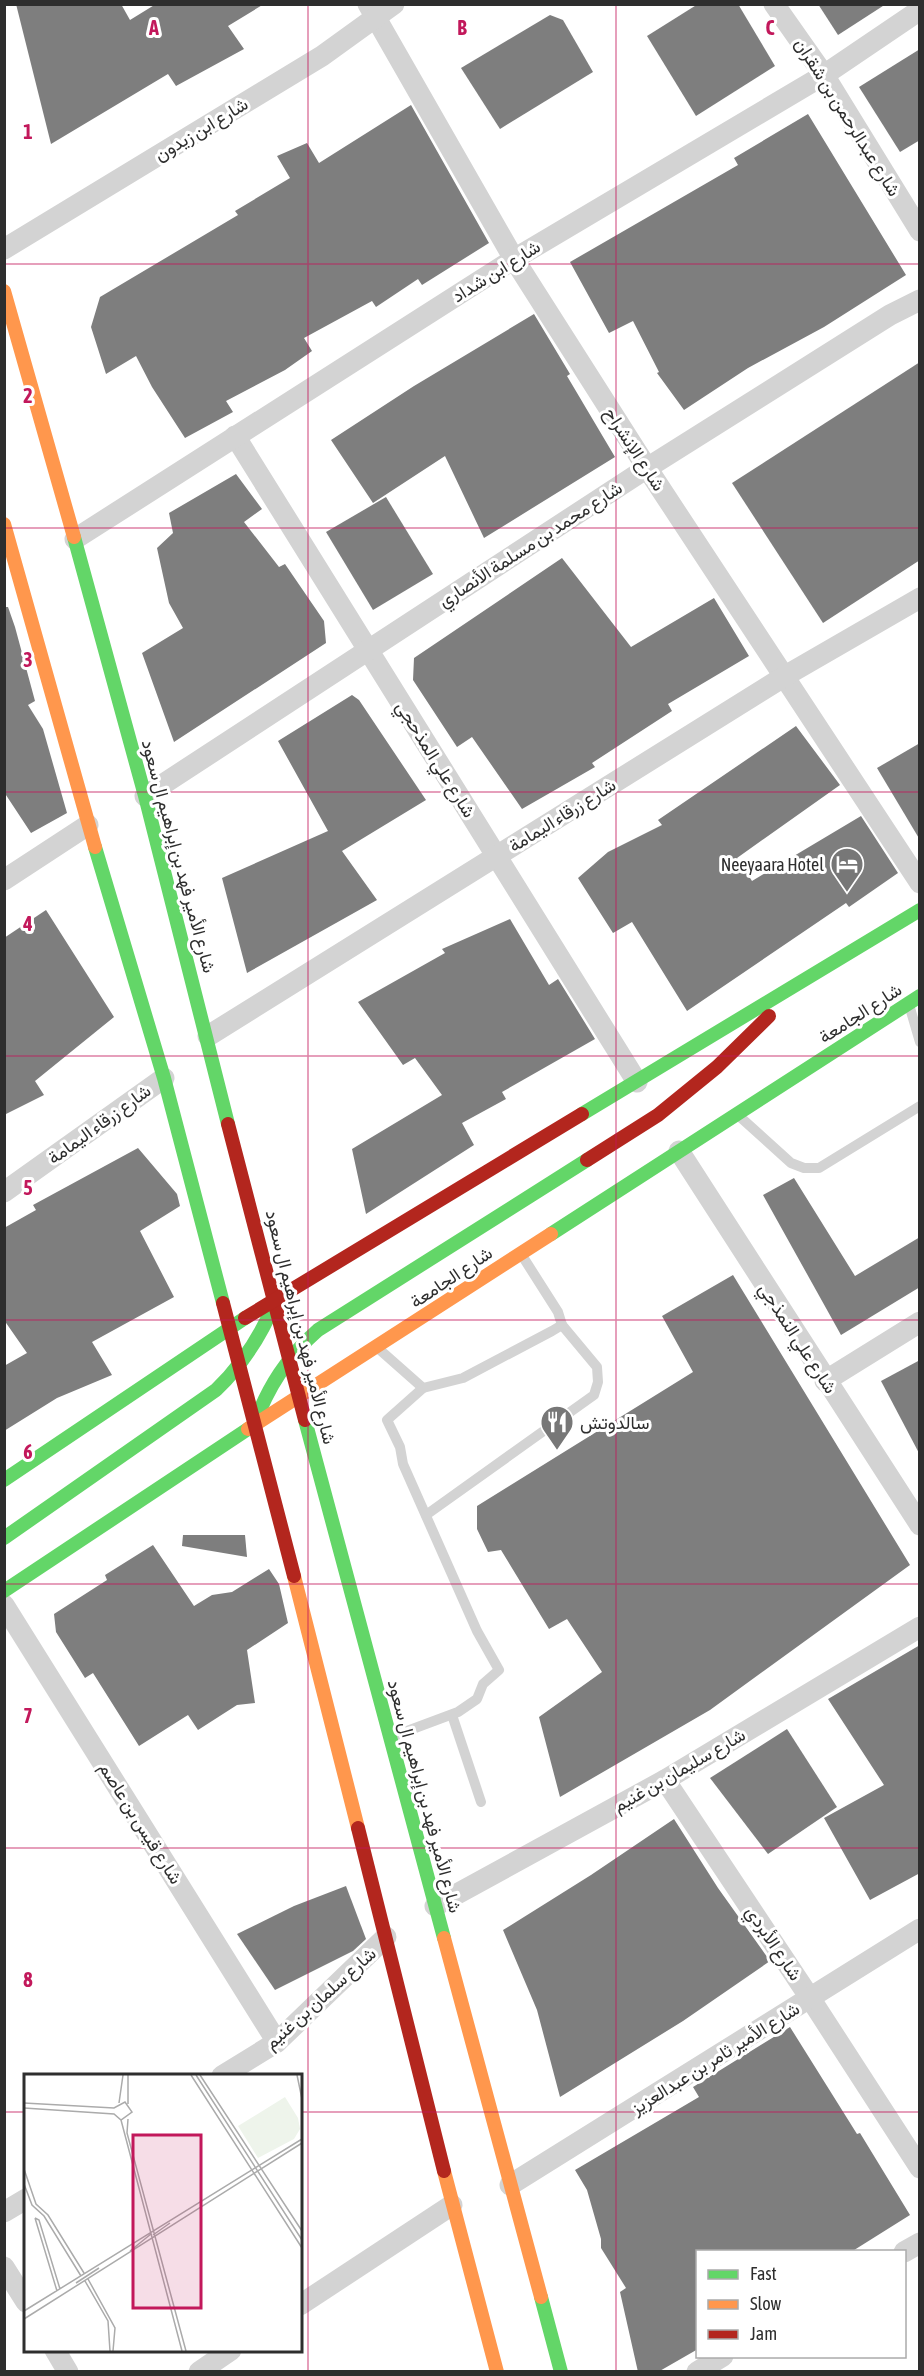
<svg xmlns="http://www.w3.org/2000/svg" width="924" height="2376" font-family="'Asap Condensed',Vazirmatn,sans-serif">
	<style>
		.building { fill: #7e7e7e }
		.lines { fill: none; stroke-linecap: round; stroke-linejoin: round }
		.lane { stroke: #d3d3d3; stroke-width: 10 }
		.street { stroke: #d3d3d3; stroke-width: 21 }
		.fast { stroke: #63d668; stroke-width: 14 }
		.slow { stroke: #ff974d; stroke-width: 14 }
		.jam { stroke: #b3261e; stroke-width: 14 }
		.grid { fill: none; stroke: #c2185b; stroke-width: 1.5; stroke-opacity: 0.55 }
		.labels { text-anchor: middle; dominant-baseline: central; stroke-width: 6; stroke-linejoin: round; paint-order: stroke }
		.street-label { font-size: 18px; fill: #2e2e2e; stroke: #fff }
		.poi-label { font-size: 18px; fill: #2e2e2e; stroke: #fff; text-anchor: end }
		.inset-road { fill: none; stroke: #ababab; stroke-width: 1.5 }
		.view { fill: #c2185b; fill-opacity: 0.15; stroke: #c2185b; stroke-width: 3 }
		.inset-edge { fill: none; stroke: #2e2e2e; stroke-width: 3 }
		.grid-label { font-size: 20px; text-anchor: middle; font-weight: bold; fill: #c2185b; stroke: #fff; stroke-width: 6; stroke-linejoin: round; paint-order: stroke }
	</style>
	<rect width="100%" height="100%" fill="#fff"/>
	<!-- building -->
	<g class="building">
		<polygon points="16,4 121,4 130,20 156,4 264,4 228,26 244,49 176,86 168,74 51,144"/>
		<polygon points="698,4 738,4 775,66 696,116 647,36"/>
		<polygon points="818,4 886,4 838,35"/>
		<polygon points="550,15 563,20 593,72 500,129 461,68"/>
		<polygon points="920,49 920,140 900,152 859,87"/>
		<polygon points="411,105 489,243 422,285 418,279 376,307 372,301 304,338 312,351 285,370 226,401 233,412 185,438 152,387 136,356 106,374 91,327 100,297 238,215 235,211 290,178 277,156 307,143 319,163"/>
		<polygon points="808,114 906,275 824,327 748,368 684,410 657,373 659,372 633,321 609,333 570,262 738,165 734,158"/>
		<polygon points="534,314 570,374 567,376 615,457 484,538 445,456 373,503 331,440 414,386"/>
		<polygon points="920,362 920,560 823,623 732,483"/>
		<polygon points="236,474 262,509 244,522 279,567 285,564 324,621 326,643 174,742 142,653 183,628 169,603 157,548 173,533 169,513"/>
		<polygon points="386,497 433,574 373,610 326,532"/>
		<polygon points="562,558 631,647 714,598 749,656 668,704 672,711 592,763 595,767 522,809 472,737 457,747 413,680 414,658"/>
		<polygon points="4,607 8,607 15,627 35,701 28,705 43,729 67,813 31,833 4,792"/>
		<polygon points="352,695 359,700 426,800 342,851 377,900 247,973 222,878 328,831 278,741"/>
		<polygon points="796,726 840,785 737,858 752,881 861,816 898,873 849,907 846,903 687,1011 632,922 613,933 578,878 608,852 662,825 658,820"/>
		<polygon points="920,743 920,840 877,768"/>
		<polygon points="46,910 114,1017 35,1081 44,1095 4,1115 4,938"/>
		<polygon points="510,919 549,985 558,979 595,1039 502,1092 506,1099 462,1123 474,1145 366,1214 352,1149 442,1095 415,1058 403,1065 358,1002 445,953 442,949"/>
		<polygon points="138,1148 177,1194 180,1206 140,1231 174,1297 92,1342 112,1375 57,1398 4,1431 4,1366 27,1353 4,1320 4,1228 36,1210 33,1205"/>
		<polygon points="794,1178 855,1276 920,1237 920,1287 841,1335 763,1195"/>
		<polygon points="733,1275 910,1565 710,1710 560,1797 539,1717 602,1672 567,1619 549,1629 501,1550 488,1552 477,1529 477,1506 693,1372 662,1316"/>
		<polygon points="920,1360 920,1455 881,1381"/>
		<polygon points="183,1535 245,1535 247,1557 182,1546"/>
		<polygon points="153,1545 194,1606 212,1595 232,1592 269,1569 279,1584 288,1623 247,1650 255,1703 237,1705 198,1730 188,1715 139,1746 93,1673 85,1678 56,1632 54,1614 107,1580 105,1575"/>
		<polygon points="920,1645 920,1873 870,1900 824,1818 884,1785 828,1699"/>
		<polygon points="787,1729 837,1807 768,1854 710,1778"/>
		<polygon points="674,1819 718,1888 770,1961 683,2021 560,2097 537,2010 503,1930 591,1875"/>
		<polygon points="346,1886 366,1939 353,1951 275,1990 237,1934 294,1906"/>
		<polygon points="790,2027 857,2134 860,2133 910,2215 851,2252 698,2252 698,2349 658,2372 638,2372 620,2292 626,2288 601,2248 601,2239 587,2190 575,2170 699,2097 693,2087"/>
	</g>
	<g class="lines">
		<!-- lane -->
		<g class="lane">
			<polyline points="910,1008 920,1042"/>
			<polyline points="739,1116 791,1163 804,1168 819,1168 920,1106"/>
			<polyline points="380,1350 423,1388 463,1378 552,1331 562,1325 558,1312 523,1257"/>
			<polyline points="426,1515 594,1395 598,1382 597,1367 562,1325"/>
			<polyline points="452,1715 481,1802"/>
			<polyline points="391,1737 458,1712 477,1699 483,1684 499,1670 477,1631 403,1464 400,1447 387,1420 423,1388"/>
		</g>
		<!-- street -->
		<g class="street">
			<polyline points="368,4 514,259 647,468 920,883"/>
			<polyline points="774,4 824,75 920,231"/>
			<polyline points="4,249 322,56 394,4"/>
			<polyline points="235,436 637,1082"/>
			<polyline points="75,539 514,259 824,75 920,10"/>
			<polyline points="145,796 647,468 890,315 920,300"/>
			<polyline points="4,880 88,825"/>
			<polyline points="208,1036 785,676 920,598"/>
			<polyline points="679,1151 920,1525"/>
			<polyline points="4,1192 164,1078"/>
			<polyline points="825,1381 920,1322"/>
			<polyline points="4,1605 277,2042"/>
			<polyline points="665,1780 810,1998 920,2168"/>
			<polyline points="435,1906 665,1780 920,1627"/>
			<polyline points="222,2076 277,2042 386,1937"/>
			<polyline points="510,2185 920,1929"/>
			<polyline points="4,2212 26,2199"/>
			<polyline points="904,2252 920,2243"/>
			<polyline points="4,2267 26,2302"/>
			<polyline points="300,2305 452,2205"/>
			<polyline points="55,2350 68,2372"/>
			<polyline points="199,2372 231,2350"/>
			<polyline points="697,2372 723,2356"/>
		</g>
		<!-- fast -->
		<g class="fast">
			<polyline points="74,537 145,796 228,1124"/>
			<polyline points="95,847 164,1078 223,1303"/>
			<polyline points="582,1114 920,910"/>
			<polyline points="551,1234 920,996"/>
			<polyline points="305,1420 444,1938"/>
			<path d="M254,1425C268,1387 287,1357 318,1330L587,1160"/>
			<polyline points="4,1480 245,1318"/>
			<path d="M4,1538L216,1390C243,1364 261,1336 275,1302"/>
			<polyline points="4,1591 248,1429"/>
			<polyline points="541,2297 561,2372"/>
		</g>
		<!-- slow -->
		<g class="slow">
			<polyline points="4,291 74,537"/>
			<polyline points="4,524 95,847"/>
			<polyline points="248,1429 551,1234"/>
			<polyline points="294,1576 358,1828"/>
			<polyline points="444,1938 541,2297"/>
			<polyline points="444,2171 497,2372"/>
		</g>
		<!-- jam -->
		<g class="jam">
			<polyline points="228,1124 305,1420"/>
			<polyline points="587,1160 658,1115 717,1067 769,1016"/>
			<polyline points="223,1303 294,1576"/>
			<polyline points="245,1318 582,1114"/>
			<polyline points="358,1828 444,2171"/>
		</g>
	</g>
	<!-- grid -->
	<path class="grid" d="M308,4V2372M616,4V2372M4,264H920M4,528H920M4,792H920M4,1056H920M4,1320H920M4,1584H920M4,1848H920M4,2112H26M300,2112H920"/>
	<!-- icons -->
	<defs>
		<g id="hotel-pin" transform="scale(1.725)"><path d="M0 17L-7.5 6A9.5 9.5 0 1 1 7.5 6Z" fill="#777" stroke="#fff"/><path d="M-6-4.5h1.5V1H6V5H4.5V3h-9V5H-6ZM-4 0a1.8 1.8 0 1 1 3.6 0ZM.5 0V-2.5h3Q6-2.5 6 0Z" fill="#fff"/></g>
		<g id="restaurant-pin" transform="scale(1.725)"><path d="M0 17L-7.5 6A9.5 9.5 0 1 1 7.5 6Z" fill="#777" stroke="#fff"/><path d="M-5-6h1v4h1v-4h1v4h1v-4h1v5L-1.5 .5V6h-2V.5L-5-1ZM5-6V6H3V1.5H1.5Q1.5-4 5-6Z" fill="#fff"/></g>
	</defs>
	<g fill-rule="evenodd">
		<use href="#hotel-pin" x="847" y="864"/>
		<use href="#restaurant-pin" x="557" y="1422"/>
	</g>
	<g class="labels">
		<!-- street labels -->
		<g class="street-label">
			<text transform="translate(848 117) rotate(58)">شارع عبدالرحمن بن شقران</text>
			<text transform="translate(201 129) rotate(-31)">شارع ابن زيدون</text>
			<text transform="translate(496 271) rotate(-32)">شارع ابن شداد</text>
			<text transform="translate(635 449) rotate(57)">شارع الإنشراح</text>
			<text transform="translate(530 544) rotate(-33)">شارع محمد بن مسلمة الأنصاري</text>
			<text transform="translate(436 759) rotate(58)">شارع علي المذحجي</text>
			<text transform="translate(562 815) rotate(-32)">شارع زرقاء اليمامة</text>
			<text transform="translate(179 856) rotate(75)">شارع الأمير فهد بن إبراهيم ال سعود</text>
			<text transform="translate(860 1013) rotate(-33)">شارع الجامعة</text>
			<text transform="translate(99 1124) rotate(-36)">شارع زرقاء اليمامة</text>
			<text transform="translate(451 1277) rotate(-34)">شارع الجامعة</text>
			<text transform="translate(301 1327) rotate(76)">شارع الأمير فهد بن إبراهيم ال سعود</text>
			<text transform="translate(798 1338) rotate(57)">شارع علي النمذجي</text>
			<text transform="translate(679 1770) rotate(-30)">شارع سليمان بن غنيم</text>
			<text transform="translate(425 1796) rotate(75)">شارع الأمير فهد بن إبراهيم ال سعود</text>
			<text transform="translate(141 1823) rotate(58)">شارع قيس بن عاصم</text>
			<text transform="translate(774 1943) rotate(56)">شارع الأبردي</text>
			<text transform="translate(320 1998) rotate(-42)">شارع سلمان بن غنيم</text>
			<text transform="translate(715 2058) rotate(-32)">شارع الأمير ثامر بن عبدالعزيز</text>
		</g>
		<!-- poi labels -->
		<g class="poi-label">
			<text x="824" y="864">Neeyaara Hotel</text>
			<text x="580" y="1422" text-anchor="start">سالدوتش</text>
		</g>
	</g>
	<!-- overview -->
	<g transform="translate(24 2074)">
		<rect width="278" height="278" fill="#fff"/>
		<path d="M261,23L274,44L276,55L270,65L234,84L214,52Z" fill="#eef4eb"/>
		<path class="inset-road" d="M167,1L278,174M172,1L278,166M176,1L278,157M273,1L278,25M0,29L90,34L101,28L108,38L97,46L90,40L0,34M95,29L99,1M104,30V1M104,45L103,59L162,277M97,46L158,277M0,95L12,130L24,141L60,199M0,110L8,131L20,142L57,202M11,144L15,146L36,215M11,144L33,217M129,161L146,149M106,177L127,160M64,205L91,254L89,277M61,207L84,247L86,277M52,209L75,194M0,237L278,65M0,245L278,69"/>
		<path class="view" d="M109,61H177V234H109Z"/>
		<rect width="278" height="278" class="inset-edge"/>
	</g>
	<g class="grid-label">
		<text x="154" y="35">A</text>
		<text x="462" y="35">B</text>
		<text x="770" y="35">C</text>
		<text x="28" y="139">1</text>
		<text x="28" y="403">2</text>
		<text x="28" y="667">3</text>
		<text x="28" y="931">4</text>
		<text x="28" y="1195">5</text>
		<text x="28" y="1459">6</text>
		<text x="28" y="1723">7</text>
		<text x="28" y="1987">8</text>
	</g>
	<!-- border -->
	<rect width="924" height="2376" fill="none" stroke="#2e2e2e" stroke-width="12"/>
	<!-- legend -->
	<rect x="696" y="2250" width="210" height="108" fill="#ffffff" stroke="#ababab" stroke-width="1.5"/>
	<rect x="708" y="2270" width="30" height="9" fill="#63d668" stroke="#ababab" stroke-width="1.5"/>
	<text x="750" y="2280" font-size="18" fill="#2e2e2e">Fast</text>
	<rect x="708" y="2300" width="30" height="9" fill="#ff974d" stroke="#ababab" stroke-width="1.5"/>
	<text x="750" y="2310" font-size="18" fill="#2e2e2e">Slow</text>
	<rect x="708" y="2330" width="30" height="9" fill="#b3261e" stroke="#ababab" stroke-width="1.5"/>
	<text x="750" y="2340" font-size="18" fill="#2e2e2e">Jam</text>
</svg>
